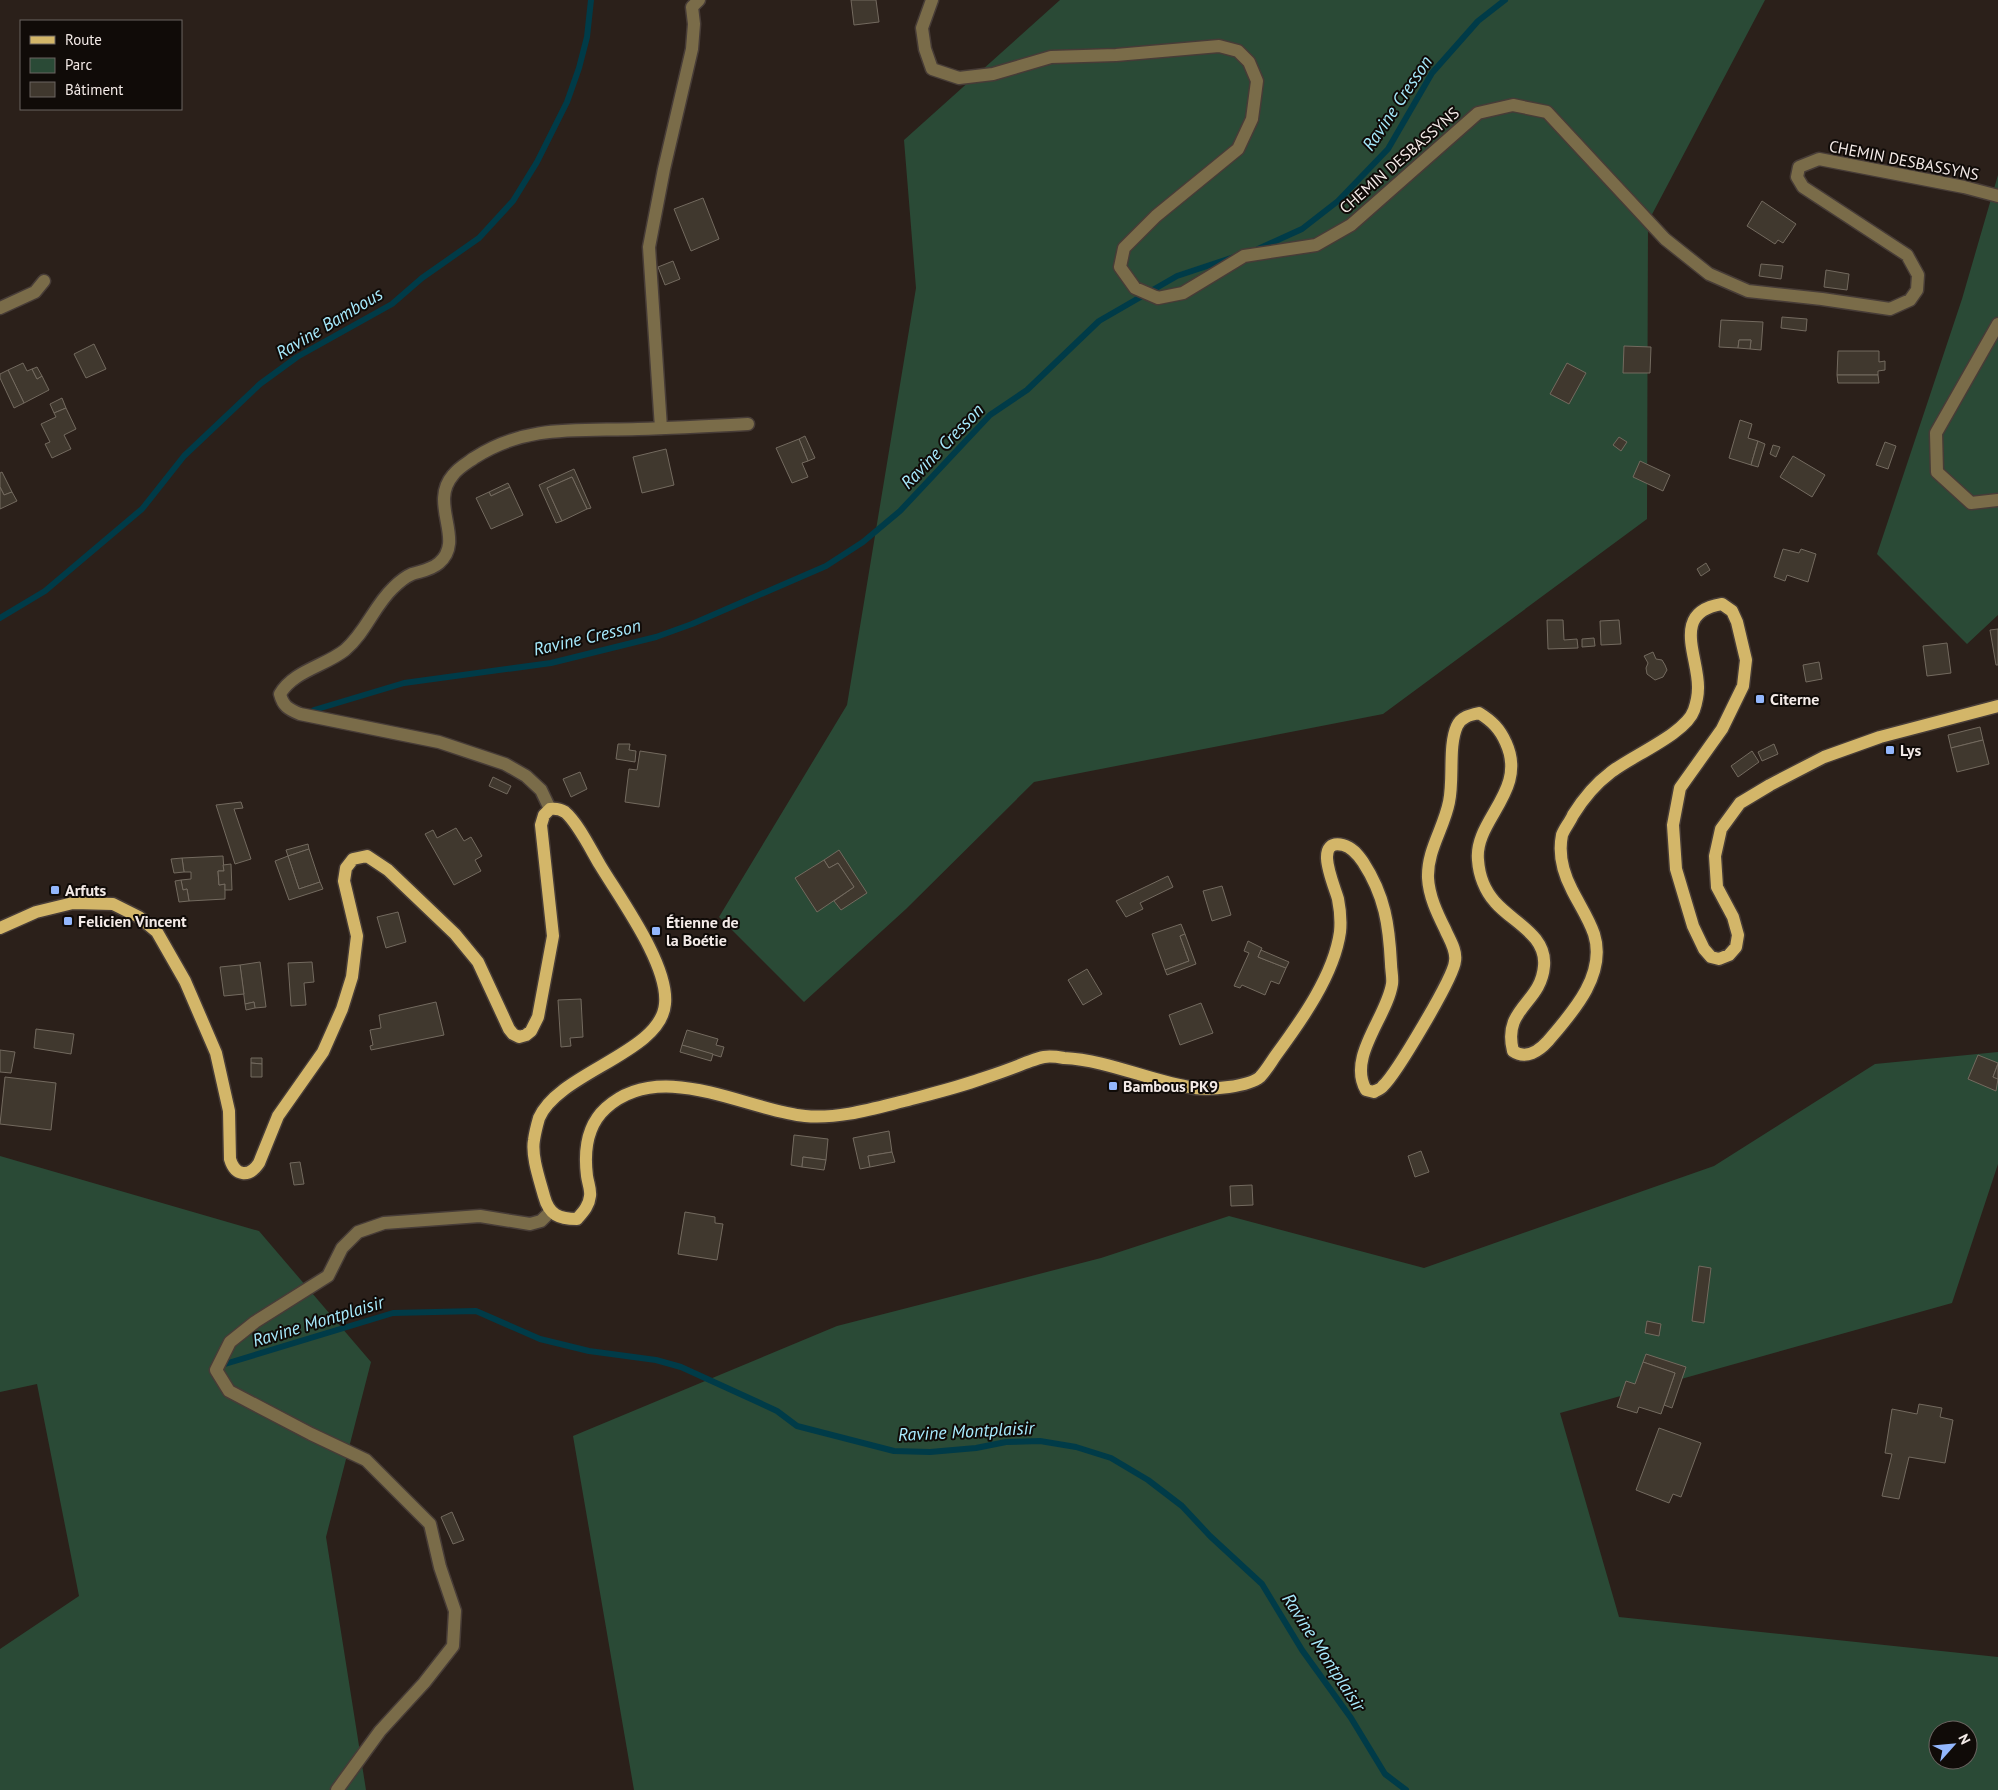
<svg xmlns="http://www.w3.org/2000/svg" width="1998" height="1790" font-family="'PT Sans',sans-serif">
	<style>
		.green { fill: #2a4a36; fill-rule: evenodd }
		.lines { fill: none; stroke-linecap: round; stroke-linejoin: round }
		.stream { stroke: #003b48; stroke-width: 6 }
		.building { fill: #40382e; stroke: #736a5f }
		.minor-casing { stroke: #473c37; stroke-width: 15 }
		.major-casing { stroke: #473c37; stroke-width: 15 }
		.minor { stroke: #7a6c49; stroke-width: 12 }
		.major { stroke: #d3b669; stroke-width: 12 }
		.poi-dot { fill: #93b7fd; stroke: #100b08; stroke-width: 2 }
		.labels { text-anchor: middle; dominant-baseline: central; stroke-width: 4; stroke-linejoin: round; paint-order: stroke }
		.street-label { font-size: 16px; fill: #f3eae7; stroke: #100b08 }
		.poi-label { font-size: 16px; font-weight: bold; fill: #f3eae7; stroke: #100b08; text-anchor: start }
		.water-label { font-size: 18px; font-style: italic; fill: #a7eafd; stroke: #100b08 }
	</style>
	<rect width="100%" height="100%" fill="#2b201a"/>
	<!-- green -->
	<g class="green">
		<polygon points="1060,0 1765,0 1648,222 1647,519 1383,714 1034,782 906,909 804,1002 719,917 847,705 916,288 904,140"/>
		<polygon points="1998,175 1998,615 1967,644 1877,554 1962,299"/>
		<path d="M1998,1052V1164L1952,1303L1560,1413L1619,1617L1998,1657V1790H634L573,1436L837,1326L1101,1258L1229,1216L1424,1268L1714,1166L1875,1064ZM1938,1730H1968V1760H1938Z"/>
		<polygon points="0,1156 259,1231 371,1362 326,1537 366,1790 0,1790 0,1649 79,1596 37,1384 0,1392"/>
	</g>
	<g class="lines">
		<!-- stream -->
		<g class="stream">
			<polyline points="1258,249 1302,229 1338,201 1388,149 1432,73 1478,21 1505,0"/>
			<polyline points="0,618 45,591 142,509 184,456 260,384 297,357 392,304 422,278 479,238 513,201 537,162 567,102 579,68 587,37 591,0"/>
			<polyline points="314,710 404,683 551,663 656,637 692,624 826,566 863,542 900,511 990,415 1027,390 1099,321 1177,276 1234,257"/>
			<polyline points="225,1364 393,1313 476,1311 540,1339 589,1351 656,1360 681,1367 760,1403 777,1411 797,1426 894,1451 930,1452 976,1448 1006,1442 1040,1441 1076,1447 1111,1458 1148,1480 1182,1506 1210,1536 1262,1584 1302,1650 1351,1718 1385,1774 1406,1790"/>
		</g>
	</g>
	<!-- building -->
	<g class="building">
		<polygon points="851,0 876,0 879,22 854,25"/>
		<polygon points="703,198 719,239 691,251 674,209"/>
		<polygon points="1762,201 1796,224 1783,243 1778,240 1775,244 1747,226"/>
		<polygon points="673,261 680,279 665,285 658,267"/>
		<polygon points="1761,264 1783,266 1781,279 1759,276"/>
		<polygon points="1826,270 1849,274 1847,290 1824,287"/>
		<polygon points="1782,317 1807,319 1806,331 1781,328"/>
		<polygon points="1721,320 1763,322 1761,350 1750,349 1751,340 1739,340 1738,348 1719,347"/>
		<polygon points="1739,340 1751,340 1750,349 1738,348"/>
		<polygon points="94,344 106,369 86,378 74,354"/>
		<polygon points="1624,346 1651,347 1650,373 1623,373"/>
		<polygon points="1838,351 1879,351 1879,362 1885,361 1885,370 1878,371 1878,375 1837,375"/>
		<polygon points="23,363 27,371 32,369 37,379 42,376 49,390 24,403 8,370"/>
		<polygon points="1567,363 1586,373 1569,404 1550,394"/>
		<polygon points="37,367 42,376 37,379 32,369"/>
		<polygon points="8,370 24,403 14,408 0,378 0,374"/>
		<polygon points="1837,375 1878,375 1879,383 1838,383"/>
		<polygon points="62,398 66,408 54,413 50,404"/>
		<polygon points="66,408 76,429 64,435 71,449 52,458 45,444 50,442 41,424 56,417 54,413"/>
		<polygon points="1740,420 1752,424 1748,438 1758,441 1751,465 1729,458"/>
		<polygon points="805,436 815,458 808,461 799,439"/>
		<polygon points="1619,437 1627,442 1621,451 1613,445"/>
		<polygon points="799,439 808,461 802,463 808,477 792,483 776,448"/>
		<polygon points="1758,441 1765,444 1758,467 1751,465"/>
		<polygon points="1885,442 1896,446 1888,469 1876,465"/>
		<polygon points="1773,445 1780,447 1776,457 1770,454"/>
		<polygon points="666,449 674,485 642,493 633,457"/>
		<polygon points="1793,456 1825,475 1812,497 1780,477"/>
		<polygon points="1640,461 1670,475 1663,491 1633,477"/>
		<polygon points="574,469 591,508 587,509 572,477 547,488 562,521 556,523 539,485"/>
		<polygon points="2,472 12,492 4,495 0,487 0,473"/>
		<polygon points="572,477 587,509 562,521 547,488"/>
		<polygon points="508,483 510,487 491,496 489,492"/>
		<polygon points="0,487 4,495 12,492 17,501 0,509"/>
		<polygon points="510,487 523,515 491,529 476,498 489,492 491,496"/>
		<polygon points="1783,549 1799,553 1801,549 1816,554 1808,582 1787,575 1785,581 1774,577"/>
		<polygon points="1706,563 1710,570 1701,576 1697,569"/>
		<polygon points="1547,620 1563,620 1564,640 1577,639 1578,648 1548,649"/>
		<polygon points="1619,620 1621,644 1601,645 1600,621"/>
		<polygon points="1998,629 1998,665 1996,665 1990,630"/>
		<polygon points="1594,638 1595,646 1582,647 1582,639"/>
		<polygon points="1947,643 1951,673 1927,676 1923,646"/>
		<polygon points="1653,652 1656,659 1662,660 1665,665 1667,670 1663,677 1655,680 1647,674 1646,668 1648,663 1644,656"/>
		<polygon points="1819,662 1822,679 1806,682 1803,665"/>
		<polygon points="1980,727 1983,740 1951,748 1948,735"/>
		<polygon points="1983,740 1989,764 1957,772 1951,748"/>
		<polygon points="618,744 630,744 629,750 636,751 635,762 616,759"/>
		<polygon points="1774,744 1778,754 1762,761 1758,752"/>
		<polygon points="640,751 666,755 659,807 625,802 629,769 637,770"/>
		<polygon points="1752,751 1759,762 1738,777 1731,766"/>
		<polygon points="580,772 587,789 571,797 563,779"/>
		<polygon points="493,777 511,786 507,794 489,786"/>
		<polygon points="241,802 243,808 234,809 251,859 235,864 216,805"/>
		<polygon points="456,828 464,841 471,837 482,856 475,860 481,871 454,885 425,834 433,830 437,838"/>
		<polygon points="308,844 309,849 288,856 286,850"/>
		<polygon points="309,849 320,882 299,889 288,856"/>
		<polygon points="839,850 867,893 841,910 834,901 854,887 838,863 829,868 824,860"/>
		<polygon points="223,856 224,871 218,871 219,885 225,884 225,899 189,901 187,889 183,890 181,880 191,879 191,872 184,872 182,858"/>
		<polygon points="288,856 299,889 320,882 323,889 289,900 275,861"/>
		<polygon points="182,858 184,872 174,873 171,859"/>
		<polygon points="824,860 829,868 838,863 854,887 817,912 795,878"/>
		<polygon points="231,864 232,890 225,890 225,884 219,885 218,871 224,871 223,865"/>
		<polygon points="1168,876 1173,887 1140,903 1143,909 1126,917 1116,901"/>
		<polygon points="181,880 183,890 187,889 189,901 179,902 175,881"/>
		<polygon points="1222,886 1231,915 1212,921 1203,891"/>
		<polygon points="398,912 406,942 386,948 377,917"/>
		<polygon points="1181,924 1185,934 1180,936 1189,961 1165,970 1152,934"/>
		<polygon points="1185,934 1196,964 1167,975 1165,970 1189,961 1180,936"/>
		<polygon points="1248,941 1262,948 1258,957 1286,968 1279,984 1271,981 1265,995 1242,985 1240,988 1234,986 1249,953 1244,951"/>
		<polygon points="1261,950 1289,962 1286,968 1258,957"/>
		<polygon points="260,962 266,1007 255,1008 254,1002 245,1004 240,965"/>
		<polygon points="312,962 314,982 304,983 306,1005 291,1006 288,963"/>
		<polygon points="240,965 244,994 224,996 220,967"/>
		<polygon points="1087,969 1102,994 1083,1005 1068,980"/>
		<polygon points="581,999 583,1037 570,1038 571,1046 561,1047 558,1000"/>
		<polygon points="254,1002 255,1008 246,1010 245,1004"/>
		<polygon points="436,1002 444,1035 371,1050 370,1046 373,1045 370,1030 381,1028 379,1015"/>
		<polygon points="1201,1003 1213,1033 1180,1045 1169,1015"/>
		<polygon points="36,1029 74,1034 71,1054 34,1048"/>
		<polygon points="687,1030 718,1039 716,1045 724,1047 721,1057 682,1045"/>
		<polygon points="682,1045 713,1054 711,1061 680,1052"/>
		<polygon points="0,1050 15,1052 11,1073 0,1072"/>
		<polygon points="1978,1055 1998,1063 1993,1077 1998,1079 1996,1091 1968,1079"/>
		<polygon points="251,1058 262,1058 262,1064 251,1063"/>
		<polygon points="251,1063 262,1064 262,1077 251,1077"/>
		<polygon points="1998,1064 1998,1079 1993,1077"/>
		<polygon points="5,1077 56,1083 51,1130 0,1124"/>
		<polygon points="889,1131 892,1152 868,1156 870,1167 860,1169 853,1138"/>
		<polygon points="794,1135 828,1139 826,1160 803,1157 802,1167 791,1165"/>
		<polygon points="1421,1151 1429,1172 1415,1177 1408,1156"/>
		<polygon points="892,1152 895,1162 870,1167 868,1156"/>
		<polygon points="803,1157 826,1160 824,1170 802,1167"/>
		<polygon points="300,1162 304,1184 294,1185 290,1163"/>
		<polygon points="1252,1185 1253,1205 1231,1206 1230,1186"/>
		<polygon points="685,1212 715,1217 715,1223 723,1224 717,1260 678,1254"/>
		<polygon points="1699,1266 1711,1268 1704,1323 1692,1321"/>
		<polygon points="1647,1321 1661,1324 1659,1336 1645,1333"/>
		<polygon points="1646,1354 1686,1367 1672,1408 1664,1405 1675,1373 1643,1362"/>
		<polygon points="1643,1362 1675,1373 1661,1414 1639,1407 1637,1413 1617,1407 1626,1381 1635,1384"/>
		<polygon points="1919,1404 1942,1408 1940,1417 1953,1420 1945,1463 1909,1457 1899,1499 1882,1496 1892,1454 1885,1453 1892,1409 1917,1414"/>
		<polygon points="1659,1428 1701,1443 1681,1497 1673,1494 1669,1503 1636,1490"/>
		<polygon points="452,1512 464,1540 453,1544 441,1517"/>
	</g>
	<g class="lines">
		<!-- minor casing -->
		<g class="minor-casing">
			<g id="minor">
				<polyline points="932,0 922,28 925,49 932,69 959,78 993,74 1051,57 1116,55 1219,46 1238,51 1249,62 1257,81 1252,119 1238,149 1156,216 1124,248 1120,267 1135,288 1158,298 1183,293 1244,256 1316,245 1351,225 1478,113 1513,105 1547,112 1665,239 1709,274 1748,291 1822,299 1890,309 1910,300 1917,290 1918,275 1907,255 1803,187 1797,177 1799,167 1819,159 1964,187 1998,196"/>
				<polyline points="0,308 35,292 44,281"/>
				<polyline points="1998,324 1936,433 1937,472 1971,503 1998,500"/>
				<polyline points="661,428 649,247 664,169 692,49 694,24 692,7 699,0"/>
				<path d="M550,809L541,790L526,776L505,764L439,742L300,714C288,709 283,706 280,694C293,671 325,666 345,650C366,632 374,606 393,588C398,583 405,577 412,574C421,571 431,570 439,563C466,540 428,504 453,475C458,468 467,463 474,458C526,424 579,431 638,429C675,428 712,426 748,424"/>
				<polyline points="337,1790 380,1731 424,1683 453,1646 455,1611 440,1567 430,1524 366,1460 311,1434 229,1391 216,1370 230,1342 255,1322 328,1276 342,1248 358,1232 384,1223 480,1216 530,1224 541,1221 551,1211"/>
			</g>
		</g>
		<!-- major casing -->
		<g class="major-casing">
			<path id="major" d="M0,928L36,912L73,903L113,904L139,917L157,932L185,981L216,1053L229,1111L230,1159C235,1176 249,1178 259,1163L278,1116L323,1052L342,1009L352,977L357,936L344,881L346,868L353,859L367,856L388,870L455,934L478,962L509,1029L513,1034L519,1037L526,1035L531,1031L538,1017L553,936L541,825L544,815L550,809C556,808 560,809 565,812C578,823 591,850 600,865C621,900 669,965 665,1004C661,1053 559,1072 539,1118C537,1125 535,1133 534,1140C531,1156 540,1181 544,1196C549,1215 559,1219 577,1219C583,1212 589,1206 590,1196C591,1190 588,1183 587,1176C584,1152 586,1126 606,1108C661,1058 745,1110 805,1116C838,1119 872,1109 904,1101C930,1094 956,1088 981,1079C996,1074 1011,1069 1025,1063C1031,1061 1038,1058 1044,1057C1050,1056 1058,1057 1064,1058C1108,1060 1152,1082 1195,1088C1210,1090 1248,1087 1260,1077C1266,1071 1271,1062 1276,1055C1301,1021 1334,975 1340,932C1341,922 1340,909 1338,899C1335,887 1312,838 1343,845C1352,847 1358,855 1363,862C1385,896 1389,925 1391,964C1391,970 1393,978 1392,984C1387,1017 1347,1057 1366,1090L1374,1092C1377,1090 1381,1089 1383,1086C1396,1074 1454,977 1455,961C1457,950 1449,939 1445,929C1437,913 1429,896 1428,878C1427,850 1444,828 1449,802C1454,779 1448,746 1457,726C1461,717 1470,715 1479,713C1492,721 1500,729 1506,743C1528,791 1474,820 1478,860C1479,875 1485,891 1495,902C1512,922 1547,935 1544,966C1541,1004 1502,1008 1513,1051C1526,1060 1539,1051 1548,1041C1572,1013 1607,975 1594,934C1589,919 1579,904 1572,890C1563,873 1558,855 1562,835C1564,829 1570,822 1573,815C1583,799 1594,785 1610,773C1629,757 1686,734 1694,710C1696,704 1698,695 1698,688C1699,657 1670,612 1722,604L1732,611L1737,622L1746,660L1743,686L1722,729L1680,788L1673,825L1676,869L1693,926L1704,949L1711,957L1719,959L1729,955L1736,947L1738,935L1733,917L1717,887L1715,856L1721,829L1740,803L1770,785L1824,757L1880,737L1998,706"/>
		</g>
		<!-- minor -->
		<use href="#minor" class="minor"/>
		<!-- major -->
		<use href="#major" class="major"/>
	</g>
	<!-- markers -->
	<g class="poi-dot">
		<rect x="1755" y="694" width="10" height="10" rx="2.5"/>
		<rect x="1885" y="745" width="10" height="10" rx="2.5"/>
		<rect x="50" y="885" width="10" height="10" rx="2.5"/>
		<rect x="63" y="916" width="10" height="10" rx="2.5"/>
		<rect x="651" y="926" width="10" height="10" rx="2.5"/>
		<rect x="1108" y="1081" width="10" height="10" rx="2.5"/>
	</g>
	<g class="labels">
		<!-- street labels -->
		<g class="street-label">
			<text transform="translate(1399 160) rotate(-41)">CHEMIN DESBASSYNS</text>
			<text transform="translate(1904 160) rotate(11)">CHEMIN DESBASSYNS</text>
		</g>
		<!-- poi labels -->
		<g class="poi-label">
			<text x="1770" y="699">Citerne</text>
			<text x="1900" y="750">Lys</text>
			<text x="65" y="890">Arfuts</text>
			<text x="78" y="921">Felicien Vincent</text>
			<text x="666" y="922">Étienne de<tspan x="666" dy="18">la Boétie</tspan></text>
			<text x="1123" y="1086">Bambous PK9</text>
		</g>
		<!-- water labels -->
		<g class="water-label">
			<text transform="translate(1397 103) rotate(-56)">Ravine Cresson</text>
			<text transform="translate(329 323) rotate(-31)">Ravine Bambous</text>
			<text transform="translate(942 446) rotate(-46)">Ravine Cresson</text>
			<text transform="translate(587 637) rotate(-13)">Ravine Cresson</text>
			<text transform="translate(318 1321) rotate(-17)">Ravine Montplaisir</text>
			<text transform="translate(966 1431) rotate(-3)">Ravine Montplaisir</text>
			<text transform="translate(1324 1652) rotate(57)">Ravine Montplaisir</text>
		</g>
	</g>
	<!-- legend -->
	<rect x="20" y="20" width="162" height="90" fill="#100b08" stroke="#6b6461"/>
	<rect x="30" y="36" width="25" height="8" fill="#d3b669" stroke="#6b6461"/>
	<text x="65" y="45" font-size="15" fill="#f3eae7">Route</text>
	<rect x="30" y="58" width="25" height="15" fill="#2a4a36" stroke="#6b6461"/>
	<text x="65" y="70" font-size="15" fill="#f3eae7">Parc</text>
	<rect x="30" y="82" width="25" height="15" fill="#40382e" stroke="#6b6461"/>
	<text x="65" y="95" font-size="15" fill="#f3eae7">Bâtiment</text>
	<!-- north arrow -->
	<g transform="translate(1953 1745) rotate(63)"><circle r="24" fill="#100b08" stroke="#6b6461"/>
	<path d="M0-4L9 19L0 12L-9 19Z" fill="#93b7fd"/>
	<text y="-8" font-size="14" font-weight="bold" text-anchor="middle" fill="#f3eae7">N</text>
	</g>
</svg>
